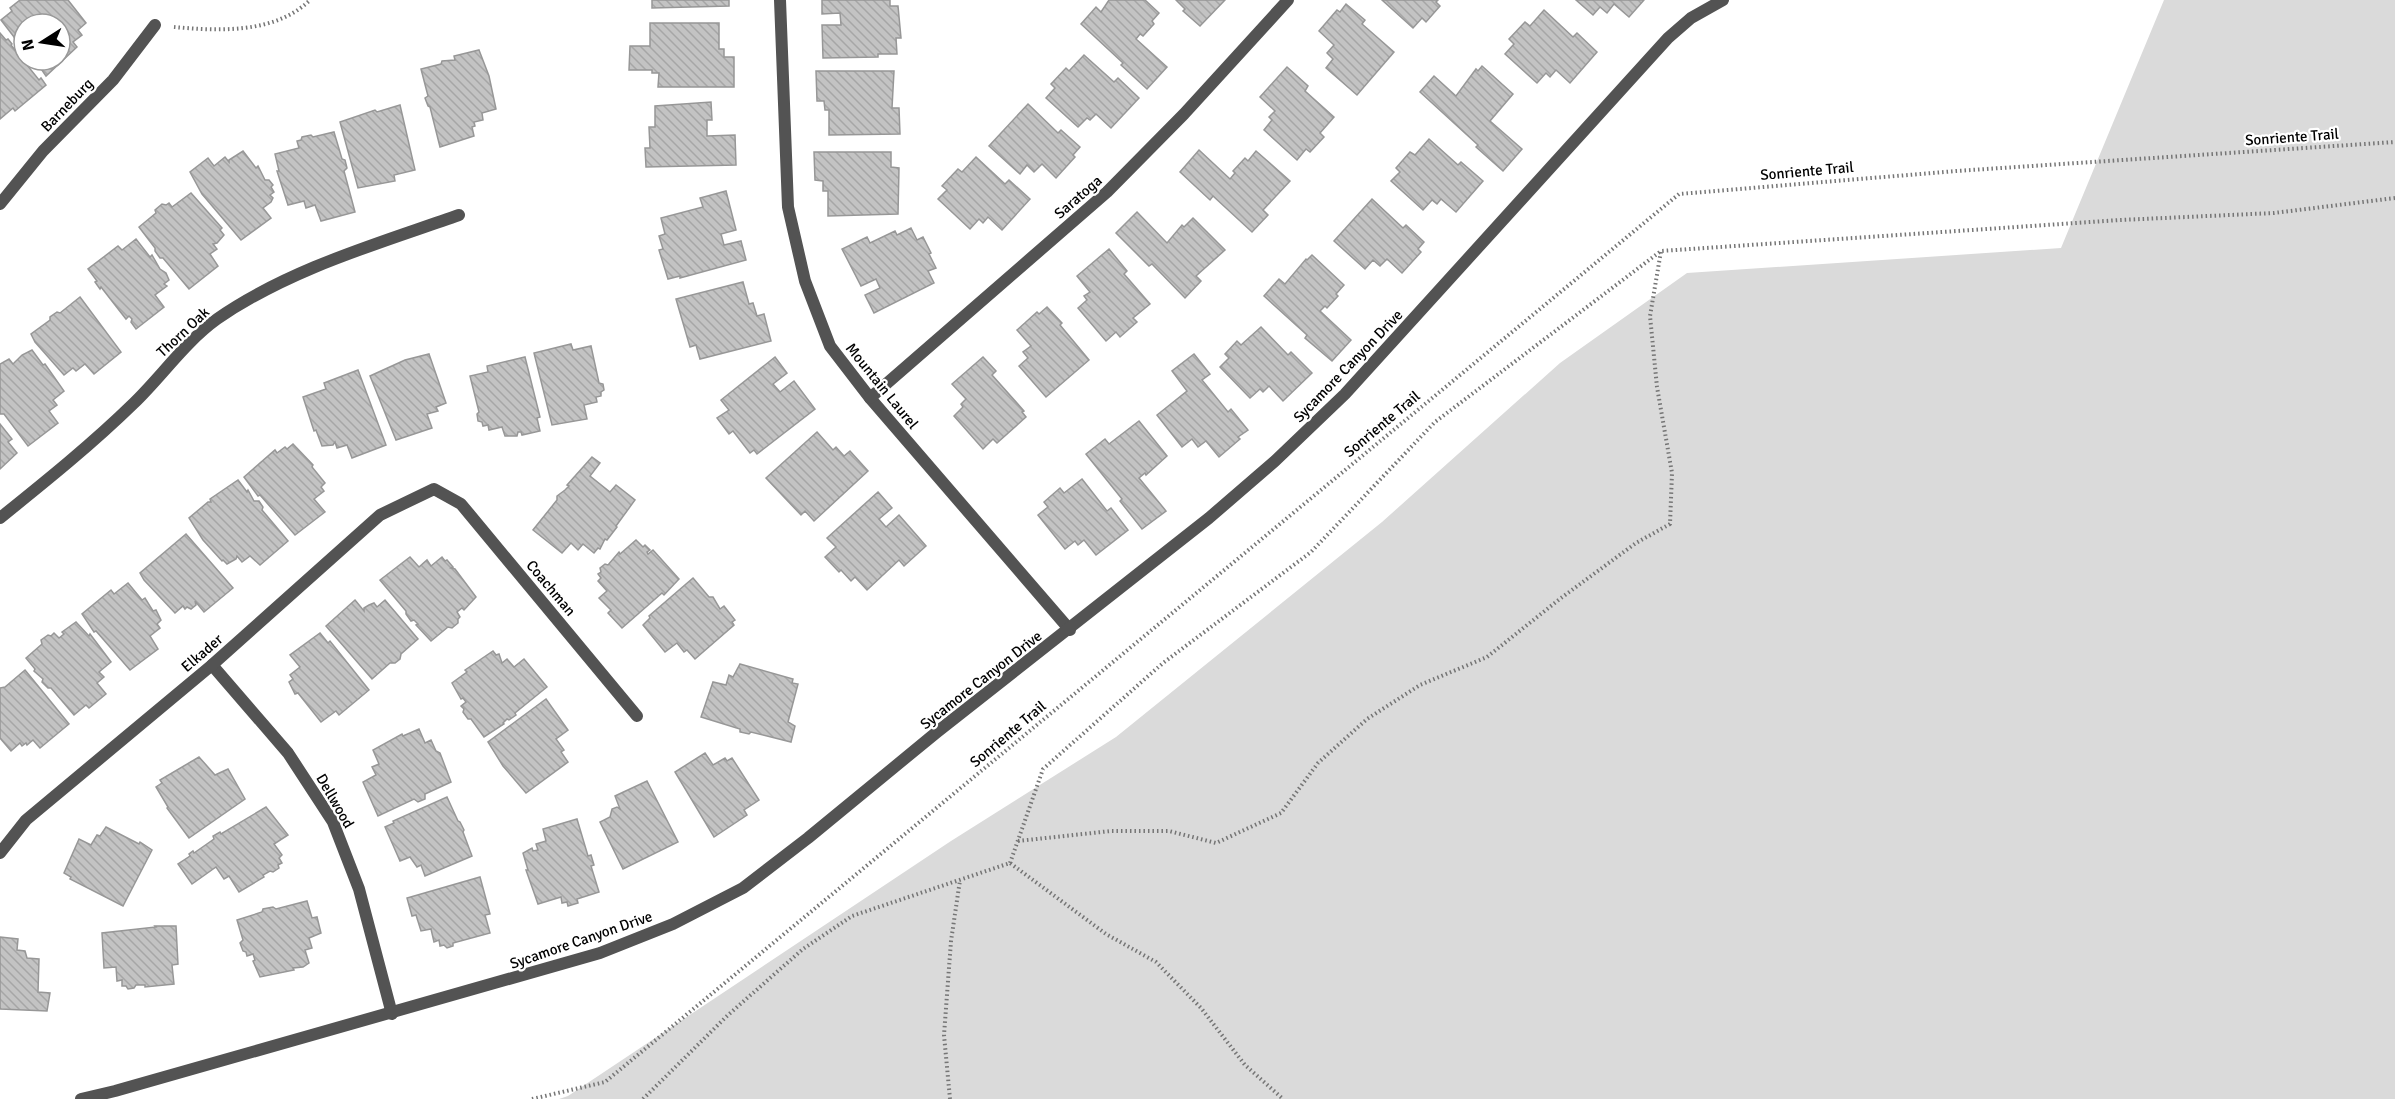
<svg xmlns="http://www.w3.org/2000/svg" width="2395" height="1099" font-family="Signika,sans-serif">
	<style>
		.grass { fill: #dadada }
		.building { fill: url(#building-back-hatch); stroke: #979797; stroke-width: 1.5 }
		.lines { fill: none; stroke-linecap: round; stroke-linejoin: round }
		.path { stroke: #757575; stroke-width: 4; stroke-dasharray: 1.5 3; stroke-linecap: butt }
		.street { stroke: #535353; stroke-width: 12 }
		.labels { text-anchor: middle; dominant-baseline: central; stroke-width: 4.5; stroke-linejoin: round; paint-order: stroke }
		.street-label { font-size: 15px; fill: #000; stroke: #fff }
	</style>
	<defs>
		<pattern id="building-back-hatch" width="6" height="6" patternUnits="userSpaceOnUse" patternTransform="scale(1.5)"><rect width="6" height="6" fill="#c3c3c3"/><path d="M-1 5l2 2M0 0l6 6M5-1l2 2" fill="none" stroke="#a6a6a6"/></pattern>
	</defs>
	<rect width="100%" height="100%" fill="#fff"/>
	<!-- grass -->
	<polygon class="grass" points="2164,0 2395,0 2395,1099 559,1099 568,1096 951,841 1116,737 1382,522 1560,363 1687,273 2061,248"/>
	<!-- building -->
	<g class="building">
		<polygon points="20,0 68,0 86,23 78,30 82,35 73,42 77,47 46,76 35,60 60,60 60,24 24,24 24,47 21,46 1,20 12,11 10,8"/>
		<polygon points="652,0 729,0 729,6 652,8"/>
		<polygon points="822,0 890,0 890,6 898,6 901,38 896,38 897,54 878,54 878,57 823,58 822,25 841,25 840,13 822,14"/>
		<polygon points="1109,0 1145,0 1159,13 1152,21 1154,24 1143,36 1140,34 1136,39 1167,67 1147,89 1121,65 1123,63 1081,24 1096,7 1101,12"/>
		<polygon points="1176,0 1225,0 1200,26 1183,11 1185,9"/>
		<polygon points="1382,0 1438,0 1436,2 1440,6 1426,22 1422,18 1413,28"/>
		<polygon points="1576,0 1644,0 1629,17 1614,4 1607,13 1600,7 1593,15"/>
		<polygon points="1346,4 1365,20 1362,24 1394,52 1357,95 1326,68 1333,59 1327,53 1334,45 1319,31 1337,10 1340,12"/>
		<polygon points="1544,10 1573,37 1577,33 1597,52 1570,83 1556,70 1550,77 1546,73 1537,83 1505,54 1514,44 1509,39 1525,22 1530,26"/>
		<polygon points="650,23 719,23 719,49 724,49 724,57 734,57 734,87 658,87 659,73 652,73 652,70 629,70 630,46 650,46"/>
		<polygon points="0,33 6,40 8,39 12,44 11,45 39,80 41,78 46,85 15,111 13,108 0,119"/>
		<polygon points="479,50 489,76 496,109 482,113 483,120 474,122 475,126 472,127 474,136 440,147 430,107 428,106 425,98 428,96 421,69 441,64 442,61 455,60 454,56"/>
		<polygon points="1084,55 1114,82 1118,78 1139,98 1111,128 1096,114 1090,120 1087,118 1078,127 1046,98 1055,88 1051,84 1066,68 1069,71"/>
		<polygon points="1482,66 1513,94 1490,121 1522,149 1503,171 1476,147 1478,145 1420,92 1434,76 1456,96 1476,69 1478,71"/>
		<polygon points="1287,67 1308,86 1305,91 1334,117 1320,133 1324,137 1310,152 1306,149 1297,160 1264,130 1272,120 1269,117 1275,111 1260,97"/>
		<polygon points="816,71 894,71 892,108 899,108 900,134 829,135 829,110 825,110 824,101 817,101"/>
		<polygon points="711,102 712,120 707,120 707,136 735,135 736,165 646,167 645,148 650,148 649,127 655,127 655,106"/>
		<polygon points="1028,104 1058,133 1061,130 1080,147 1073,155 1075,157 1056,178 1042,164 1034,172 1027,165 1020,174 989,146"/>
		<polygon points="400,105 415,170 394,175 395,181 358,188 340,122 375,110 377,112"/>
		<polygon points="334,132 342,159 345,160 347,168 344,171 355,212 321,221 315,205 306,208 304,201 288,205 277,171 279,171 275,154 299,148 297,141 301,140 302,137 311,135 313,137"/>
		<polygon points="1429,139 1458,165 1461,162 1483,181 1456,212 1441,199 1437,204 1432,200 1423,210 1391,181 1400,172 1396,168 1410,152 1415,155"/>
		<polygon points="1199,150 1230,179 1235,173 1233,171 1245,158 1248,161 1256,151 1290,181 1263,210 1268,215 1252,232 1213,196 1210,200 1180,172"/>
		<polygon points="243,151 256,168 258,166 265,180 269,180 273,185 271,187 274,192 270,195 273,198 271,202 263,208 271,218 241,240 202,194 190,172 208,158 214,166 225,157 229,162 229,160"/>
		<polygon points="814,152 891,152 891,167 899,168 898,214 828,216 828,191 823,191 823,181 815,180"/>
		<polygon points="976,157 1005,184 1009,180 1030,199 1002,230 988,217 983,223 979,219 970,229 938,199 947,190 942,186 958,169 962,172"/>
		<polygon points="726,191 736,230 721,234 724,245 741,241 746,260 680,278 680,276 668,279 659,250 663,249 659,236 665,234 661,218 703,207 700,198"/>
		<polygon points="191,193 222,228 220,230 224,235 217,243 213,244 217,249 210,254 218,266 189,289 163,258 160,258 155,251 155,248 139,227 156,213 155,210 162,204 166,205 169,203 172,207"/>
		<polygon points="1372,199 1403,228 1406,225 1424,242 1418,249 1421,252 1402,273 1387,259 1380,266 1373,260 1365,269 1334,241"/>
		<polygon points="1137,212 1167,243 1182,225 1184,227 1193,218 1225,250 1196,276 1201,281 1185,298 1152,264 1149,266 1116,233"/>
		<polygon points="911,228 917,240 923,237 931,253 929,254 936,268 928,271 934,283 874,313 865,295 880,288 876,279 861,286 842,249 867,237 870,243 895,231 897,235"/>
		<polygon points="136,239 150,257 152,255 160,269 166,273 169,280 164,284 167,286 155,295 164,307 136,329 131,322 132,319 129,316 126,319 101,287 100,289 95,282 97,281 88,269 118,246 122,250"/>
		<polygon points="1109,249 1127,271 1124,274 1150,304 1133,318 1137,322 1120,337 1116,332 1106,341 1078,308 1087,300 1084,296 1090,292 1077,276"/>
		<polygon points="1312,255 1344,285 1336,294 1338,296 1327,308 1325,306 1320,311 1351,340 1332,361 1305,338 1307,335 1264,296 1279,279 1285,284 1306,259 1307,260"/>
		<polygon points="743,282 749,304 753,303 757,316 764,314 771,341 700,359 696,345 690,347 676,299"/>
		<polygon points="80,297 121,352 94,374 85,364 76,371 73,368 64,375 35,342 31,334 50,320 50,317 57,312 60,313"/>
		<polygon points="1047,307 1062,323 1060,325 1089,360 1046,397 1019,366 1028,358 1023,352 1031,346 1017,330 1037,312 1039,314"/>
		<polygon points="1261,327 1288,355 1291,352 1312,373 1283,401 1269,386 1263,392 1260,389 1250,398 1220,367 1229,358 1225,354 1237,341 1241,345"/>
		<polygon points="571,344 573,350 591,346 599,383 603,384 604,390 601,392 601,396 596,397 597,402 584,405 587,419 552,425 534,353"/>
		<polygon points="32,350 43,365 45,364 64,391 53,400 57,405 49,411 58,423 28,446 4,414 0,414 0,364 9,359 13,364 22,355"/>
		<polygon points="429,354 446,403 436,407 438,411 427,414 432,428 396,440 370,376 405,360"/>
		<polygon points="1194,354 1210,374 1202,380 1228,412 1231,409 1248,430 1238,437 1240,439 1219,457 1206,441 1198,447 1192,439 1182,447 1157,415 1187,391 1172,371"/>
		<polygon points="525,357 540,417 537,418 540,431 522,435 521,432 518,432 517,436 505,436 502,427 489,430 488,425 483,426 482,422 478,421 477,414 479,412 470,376 488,372 487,366"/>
		<polygon points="775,357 787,373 773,384 780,392 794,381 815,409 757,454 754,450 750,453 733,431 729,434 717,418 729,410 721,400"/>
		<polygon points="983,357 996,371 992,375 1024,411 1022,412 1026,417 997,443 993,439 983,449 954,416 963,407 961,404 966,399 952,384"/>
		<polygon points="358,370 386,445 352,458 347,445 337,448 335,442 333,445 322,446 316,430 314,431 303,397 326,389 324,383"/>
		<polygon points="1139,421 1167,456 1146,475 1145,473 1139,478 1166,511 1142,529 1120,501 1122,499 1086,454 1105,439 1109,444"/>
		<polygon points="0,424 12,439 8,442 17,453 0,469"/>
		<polygon points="817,432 833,450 836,447 844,456 850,451 868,471 814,521 805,511 801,515 766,478"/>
		<polygon points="293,444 313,465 312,467 325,483 321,487 324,491 314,499 325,512 295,535 260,495 258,496 244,477 275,450 277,453 285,447 287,449"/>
		<polygon points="592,457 600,463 590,476 610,492 616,485 635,500 616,526 617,527 607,540 605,539 600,549 598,548 594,553 583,544 578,550 571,543 562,553 533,530 557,500 557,496 565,490 569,486 567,485"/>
		<polygon points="1082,479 1107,511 1111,508 1128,530 1096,555 1084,540 1078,545 1075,541 1065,549 1038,515 1048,507 1044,502 1060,488 1064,493"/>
		<polygon points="238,480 247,492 248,490 254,501 259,501 263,507 262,510 288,541 260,565 250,556 242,562 237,556 236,559 227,564 223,560 222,561 203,540 189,518 208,502 211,502 210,499"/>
		<polygon points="878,492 892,508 879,519 886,527 899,515 926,546 904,566 899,560 867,590 855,577 851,581 841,570 839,572 825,557 836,547 827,538"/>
		<polygon points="186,534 233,588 204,612 195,601 196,605 191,609 187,607 185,609 183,606 175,613 144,580 140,573"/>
		<polygon points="636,540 643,547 645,545 650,550 647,552 648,554 653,550 679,579 664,595 662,593 622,628 608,613 611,610 599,598 607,591 598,581 601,578 598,574 601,572 600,568 605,564 608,565 619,552 620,554"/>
		<polygon points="410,557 419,567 427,560 431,566 442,557 445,561 447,560 453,567 451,568 455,569 476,597 464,610 462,608 457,612 460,617 458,619 458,623 452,628 448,627 431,641 416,625 418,624 414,620 411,621 406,614 406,611 380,580"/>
		<polygon points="693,578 709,597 713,597 720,609 724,606 735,620 732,622 734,625 695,659 687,650 684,652 677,643 665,652 643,625 650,618 649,616"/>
		<polygon points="128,583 142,600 145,598 153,611 156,610 161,620 157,624 160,628 150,636 158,649 130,670 96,631 94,632 82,614 111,590 114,594"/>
		<polygon points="355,600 364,611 364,608 369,605 374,603 377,607 385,600 418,639 401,654 400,659 395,663 390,663 372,679 326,626"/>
		<polygon points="76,622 89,636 90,634 111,662 99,672 104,677 97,683 106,694 89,708 86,705 74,715 51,688 48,688 42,682 43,679 34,671 35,669 26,658 42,644 41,640 48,635 51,636 54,633 59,638 64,634 62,632"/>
		<polygon points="320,633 328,643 330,641 369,690 339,715 336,711 321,722 298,693 295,694 289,682 293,679 290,675 300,667 290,655"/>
		<polygon points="493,651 496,655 499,654 502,663 507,659 514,667 524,659 547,687 515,713 516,715 509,720 507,719 503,723 504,724 484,737 471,719 468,719 463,712 464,709 461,706 466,702 463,698 461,699 452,683 467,672 465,670"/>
		<polygon points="740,664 793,679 792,683 798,684 788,722 795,726 791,742 751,732 749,734 740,732 740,729 701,717 713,682 726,685 729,675 733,677"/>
		<polygon points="25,670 69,724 40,748 33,740 27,745 26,743 22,746 20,743 11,751 0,738 0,688 5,687"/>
		<polygon points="546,699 568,730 556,739 564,750 561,752 568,762 526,793 503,766 488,742"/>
		<polygon points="419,729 425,743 431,740 436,751 440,753 451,782 425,794 425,799 418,802 414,799 378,816 363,782 376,775 372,767 379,764 373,750 402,734 403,736"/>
		<polygon points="705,753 713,765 725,758 727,761 732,758 759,800 744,810 747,815 714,837 675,772"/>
		<polygon points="199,757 215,775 228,769 245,799 189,838 167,808 168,807 156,787 162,783 160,780"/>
		<polygon points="647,781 678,842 623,869 600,822 610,817 612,809 617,807 620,809 615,796"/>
		<polygon points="447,797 458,821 460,822 464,830 463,832 472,856 425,876 421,865 417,867 410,857 400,861 385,827 394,823 393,821"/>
		<polygon points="266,807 288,835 274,844 282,855 279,858 282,863 278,865 279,868 273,872 270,871 263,875 264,877 239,892 229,876 224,879 216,867 192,884 178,864 190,856 189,854 193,851 194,853 214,839 213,836 220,832 221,834"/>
		<polygon points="577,819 588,856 591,855 594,865 591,866 599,892 577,899 578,903 568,906 567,902 562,903 561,897 538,904 526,870 528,870 523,853 532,848 533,851 538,850 536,844 546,841 543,829"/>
		<polygon points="106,827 139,844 140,842 152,850 123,906 70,879 71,877 64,873 79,839 91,845 97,835 100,836"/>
		<polygon points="480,877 490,914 485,915 490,933 453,943 453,946 447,948 444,945 440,946 439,940 434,942 431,929 421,931 416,915 412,916 407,898"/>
		<polygon points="307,901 312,918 317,917 321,933 309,938 312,948 305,950 309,963 303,967 293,968 294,970 260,977 253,961 255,960 253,954 247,956 246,952 243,951 240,943 243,940 237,920 262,912 263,909 273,907 276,909"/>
		<polygon points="155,926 176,926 178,964 172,965 174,984 145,987 145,985 136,985 134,988 128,989 126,986 122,986 122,980 117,981 116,967 104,968 102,933 156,927"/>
		<polygon points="0,937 18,939 17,950 25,951 27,958 39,959 38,992 50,993 47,1011 0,1009"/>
	</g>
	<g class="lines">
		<!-- path -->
		<g class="path">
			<path d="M174,27C219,31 275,34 310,0"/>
			<polyline points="1018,841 1111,831 1169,831 1216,843 1281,813 1318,763 1367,719 1420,685 1487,657 1561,598 1636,543 1670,524 1672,473 1657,387 1650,316 1661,251"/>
			<polyline points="1010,863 1043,769 1163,663 1311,552 1435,422 1661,251 2120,220 2274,213 2395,198"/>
			<polyline points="532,1099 605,1082 1679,194 1956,171 2395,142"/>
			<polyline points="643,1099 728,1015 803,949 852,916 1010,863 1106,934 1156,962 1201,1008 1245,1065 1283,1099"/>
			<polyline points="950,1099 944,1035 951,941 960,880"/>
		</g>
		<!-- street -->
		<g class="street">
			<polyline points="780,0 788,207 805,281 830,346 870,398 1070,630"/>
			<polyline points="0,204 43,151 113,80 155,25"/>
			<polyline points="870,398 1107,192 1184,114 1288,0"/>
			<path d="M0,518C46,481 92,444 134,403C162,376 185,342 217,319C289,269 377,244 459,215"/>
			<polyline points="212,665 288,753 333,822 359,889 392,1014"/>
			<polyline points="0,853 26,820 212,665 380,515 434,489 461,504 637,716"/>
			<polyline points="81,1099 115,1091 600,953 673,924 743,888 808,838 937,732 1209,518 1275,461 1345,394 1668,38 1691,18 1723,0"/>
		</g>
	</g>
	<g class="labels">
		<!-- street labels -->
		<g class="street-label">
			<text transform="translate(67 105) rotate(-46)">Barneburg</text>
			<text transform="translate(2292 137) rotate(-4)">Sonriente Trail</text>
			<text transform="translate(1807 171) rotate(-5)">Sonriente Trail</text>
			<text transform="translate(1078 197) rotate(-41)">Saratoga</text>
			<text transform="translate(183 332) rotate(-43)">Thorn Oak</text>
			<text transform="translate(1348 366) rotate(-46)">Sycamore Canyon Drive</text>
			<text transform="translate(882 386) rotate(51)">Mountain Laurel</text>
			<text transform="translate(1382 424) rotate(-40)">Sonriente Trail</text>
			<text transform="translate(551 588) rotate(50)">Coachman</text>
			<text transform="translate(202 653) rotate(-41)">Elkader</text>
			<text transform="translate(981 680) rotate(-38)">Sycamore Canyon Drive</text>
			<text transform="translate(1008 734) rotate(-40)">Sonriente Trail</text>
			<text transform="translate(335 801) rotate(60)">Dellwood</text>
			<text transform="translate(581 940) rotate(-19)">Sycamore Canyon Drive</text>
		</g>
	</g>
	<!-- north arrow -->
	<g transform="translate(42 42) rotate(258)"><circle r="28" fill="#ffffff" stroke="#999999" stroke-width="1.5"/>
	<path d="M0-4.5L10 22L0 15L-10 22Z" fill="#000000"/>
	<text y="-9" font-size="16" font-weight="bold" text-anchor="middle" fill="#000000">N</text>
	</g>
</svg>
